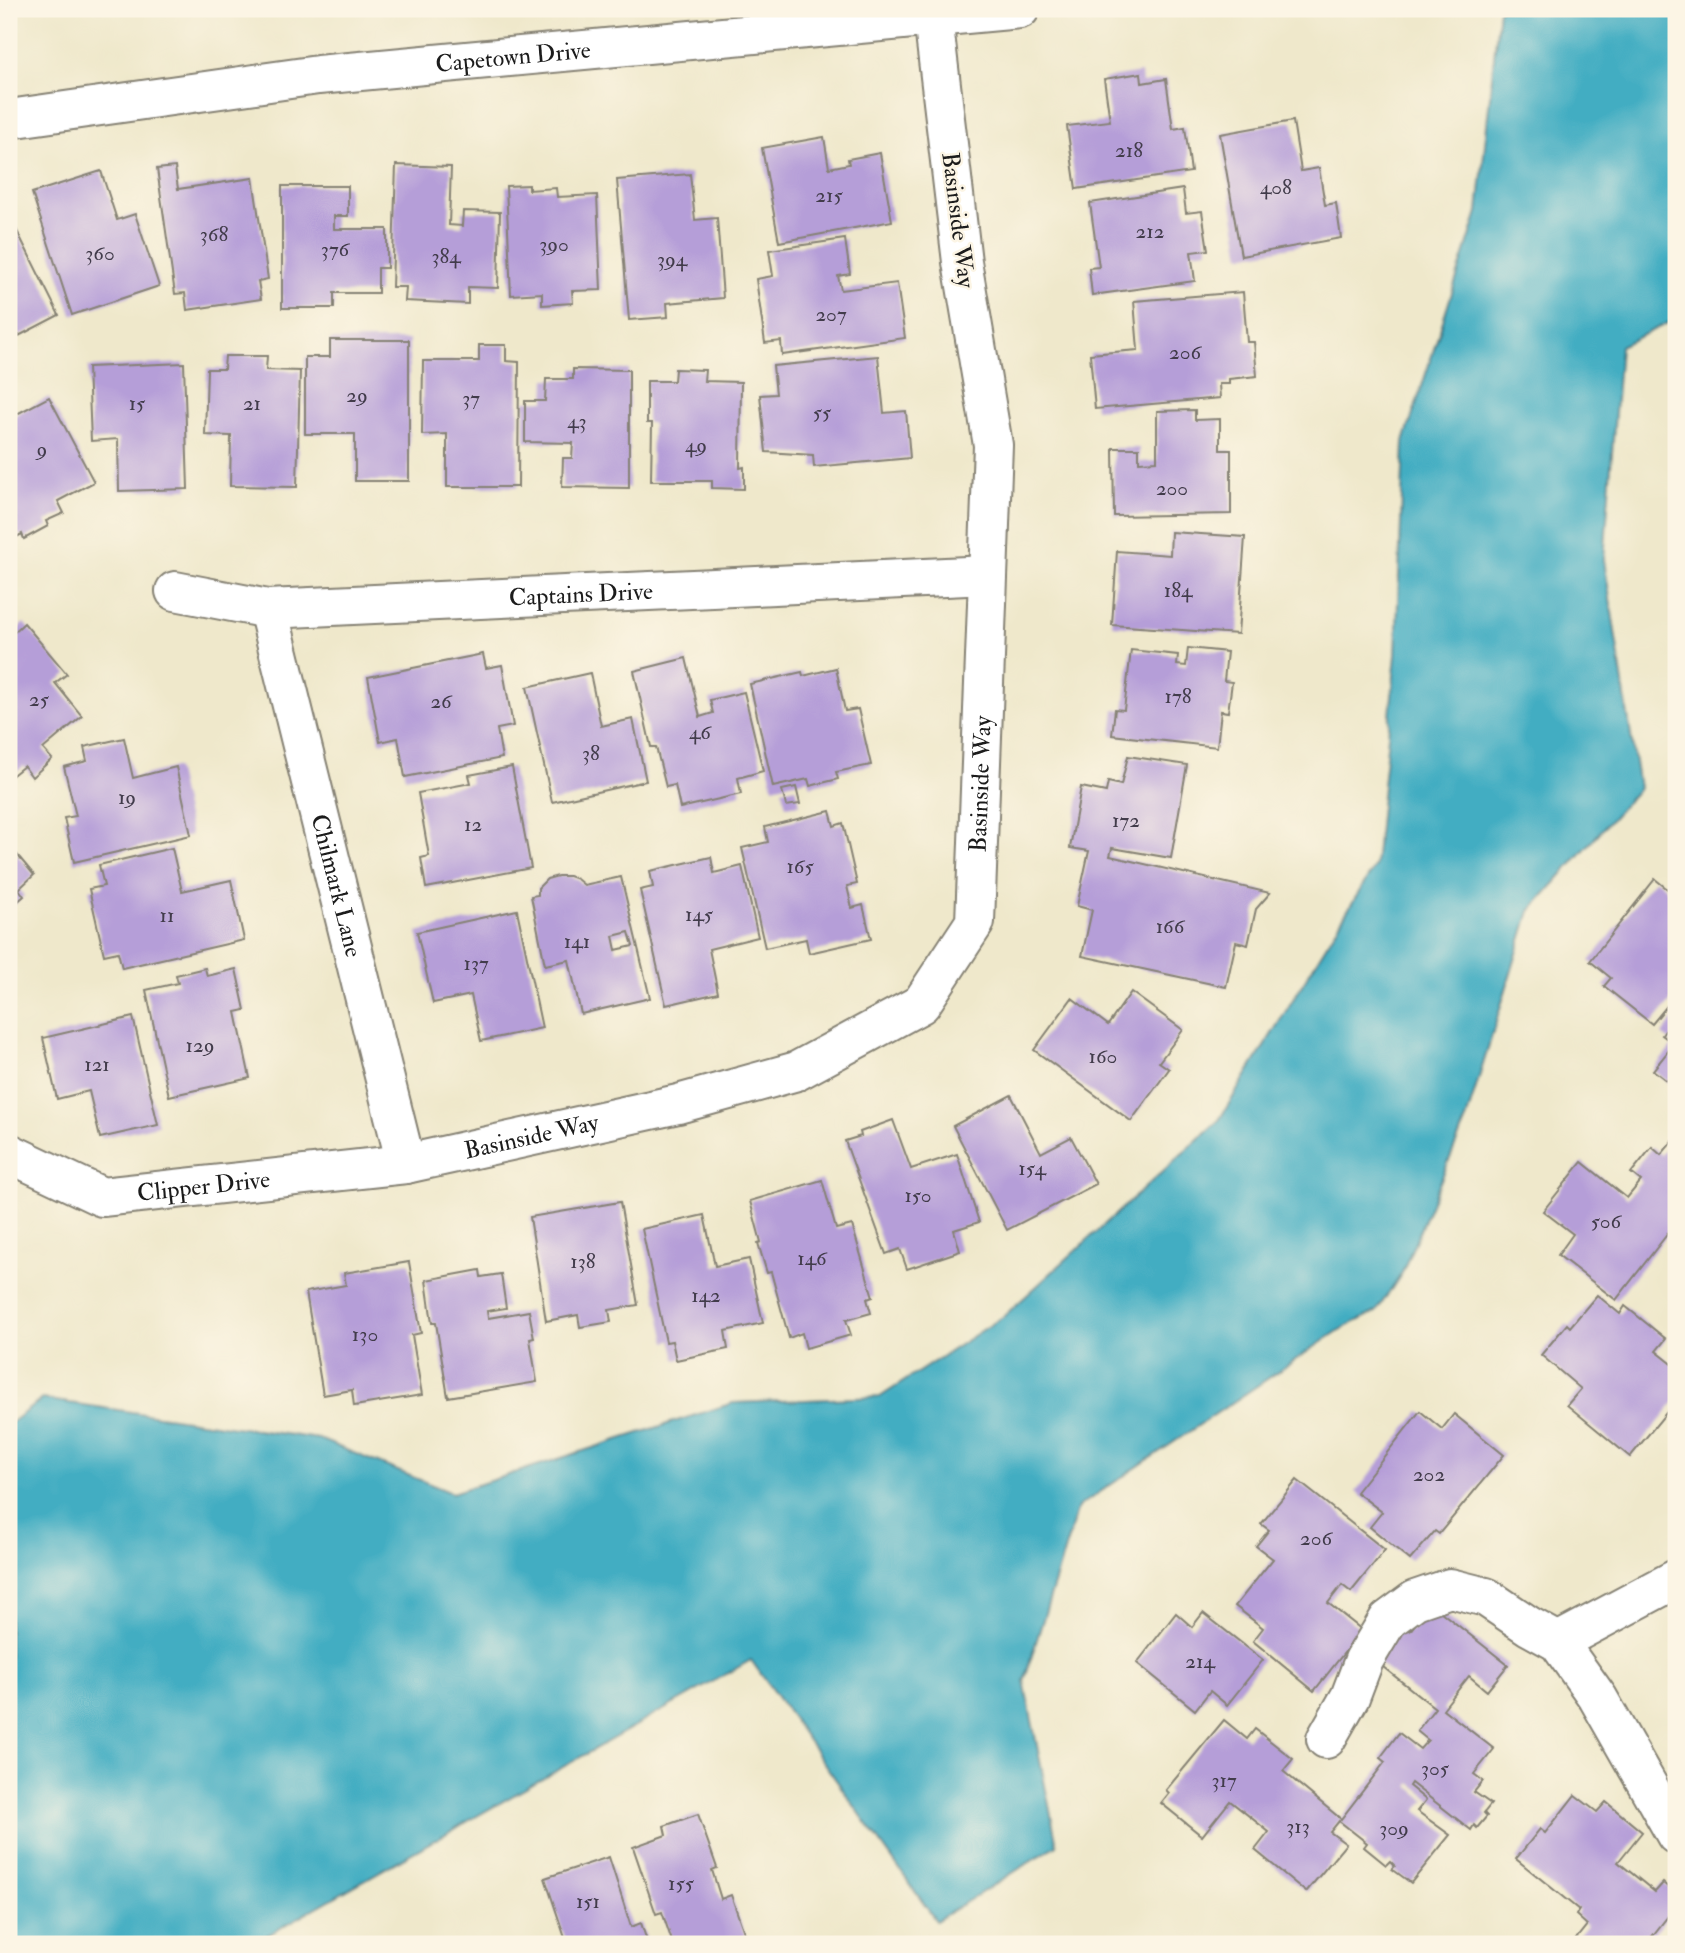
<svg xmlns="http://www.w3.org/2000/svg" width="1685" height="1953" font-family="'IM FELL Double Pica',serif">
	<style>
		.water { fill: #42adc2; stroke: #2f646f; stroke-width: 2 }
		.building { fill: #b59ed8; fill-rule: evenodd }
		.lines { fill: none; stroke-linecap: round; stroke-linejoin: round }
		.street-casing { stroke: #868274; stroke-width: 42 }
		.street { stroke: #fff; stroke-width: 38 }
		.labels { text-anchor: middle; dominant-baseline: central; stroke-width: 5; stroke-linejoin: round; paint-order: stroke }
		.number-label { font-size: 21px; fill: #423c4b }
		.street-label { font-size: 24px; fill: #1c1c1c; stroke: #fcf5e5 }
	</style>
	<rect width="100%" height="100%" fill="#fcf5e5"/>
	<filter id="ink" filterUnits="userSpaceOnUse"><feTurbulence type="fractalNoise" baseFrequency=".0143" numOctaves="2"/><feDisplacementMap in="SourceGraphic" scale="14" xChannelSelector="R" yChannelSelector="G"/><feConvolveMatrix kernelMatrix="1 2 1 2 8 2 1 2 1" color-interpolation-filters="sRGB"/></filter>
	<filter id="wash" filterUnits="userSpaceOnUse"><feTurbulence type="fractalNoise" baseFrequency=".00686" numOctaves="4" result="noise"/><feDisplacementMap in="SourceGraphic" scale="28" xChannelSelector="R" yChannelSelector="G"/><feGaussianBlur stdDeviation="1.57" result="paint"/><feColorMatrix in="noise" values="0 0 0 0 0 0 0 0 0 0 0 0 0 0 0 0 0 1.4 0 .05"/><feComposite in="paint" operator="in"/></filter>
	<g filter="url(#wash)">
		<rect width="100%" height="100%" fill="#efe8cb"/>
		<!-- water -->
		<polygon class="water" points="1499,9 1676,9 1676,319 1620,346 1604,560 1639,788 1530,911 1466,1120 1402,1273 1376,1312 1341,1329 1078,1507 1024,1681 1057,1845 936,1921 751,1660 252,1944 9,1944 9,1424 42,1399 319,1439 452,1493 733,1403 880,1397 1004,1316 1219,1120 1375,866 1396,655 1404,442 1478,212"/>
		<g id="blocks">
			<!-- building -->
			<g class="building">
				<polygon points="1141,73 1142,83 1166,79 1173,129 1185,127 1191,172 1076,189 1067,126 1110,121 1104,79"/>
				<polygon points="1293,121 1301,171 1319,168 1325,205 1336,203 1341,238 1241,256 1220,134"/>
				<polygon points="824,137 829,168 849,164 848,159 880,153 892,221 779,242 762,148"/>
				<polygon points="396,165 451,167 449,225 462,226 463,211 500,212 498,288 468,287 468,304 405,301 406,287 392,287"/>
				<polygon points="175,167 178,189 253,178 268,279 258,281 261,299 187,310 185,293 175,294 157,169"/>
				<polygon points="101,171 117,220 135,214 159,286 72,315 32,193"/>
				<polygon points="690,174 695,220 717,218 723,298 667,303 668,317 629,320 617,180"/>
				<polygon points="529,185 529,190 556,188 557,197 597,195 601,290 572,291 573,303 542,305 542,293 511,295 506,186"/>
				<polygon points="282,186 348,186 348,216 334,216 334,229 387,229 387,268 378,268 378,293 334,293 334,308 282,308"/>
				<polygon points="1183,189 1186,213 1202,211 1208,250 1191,252 1195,281 1092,295 1089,268 1099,267 1090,203"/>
				<polygon points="12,221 59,315 9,341 9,222"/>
				<polygon points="845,239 850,274 838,276 841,290 897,283 905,338 782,355 781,341 765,343 756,279 773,276 769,250"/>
				<polygon points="1243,292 1247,342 1254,342 1257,376 1229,379 1229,384 1219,384 1220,398 1095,409 1090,354 1138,350 1134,301"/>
				<polygon points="330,340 409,340 409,481 355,481 355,434 305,434 305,357 330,357"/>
				<polygon points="479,345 506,345 506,361 519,362 518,487 447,487 447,434 422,435 423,361 479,361"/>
				<polygon points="225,356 267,356 266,370 300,371 297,487 230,486 231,436 205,435 207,369 224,369"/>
				<polygon points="878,356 884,413 906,411 910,458 814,467 813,455 766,452 760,395 776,394 773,366"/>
				<polygon points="184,363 188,489 119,491 118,439 91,441 88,367"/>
				<polygon points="573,369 629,370 629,488 562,487 563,458 572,458 573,443 525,442 525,401 545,401 546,379 573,379"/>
				<polygon points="675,369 705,370 704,381 741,382 740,468 744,467 744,489 712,488 712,481 651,481 652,423 647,423 647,381 674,381"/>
				<polygon points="49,397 94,482 58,501 64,513 46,521 48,526 24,539 22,534 9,541 9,406 13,416"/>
				<polygon points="1195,410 1195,420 1220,419 1220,450 1231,450 1231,514 1114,516 1113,448 1139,448 1139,462 1157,461 1157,411"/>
				<polygon points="1171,532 1245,537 1238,634 1112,625 1117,551 1170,555"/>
				<polygon points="24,623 67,674 55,683 82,716 43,749 52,759 32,777 24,766 9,778 9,637"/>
				<polygon points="1188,648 1227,652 1224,681 1232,682 1228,712 1221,711 1217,747 1112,735 1115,709 1124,710 1131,650 1178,655 1177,665 1186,666"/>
				<polygon points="483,654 486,668 502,665 513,726 497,729 502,758 405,777 398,738 380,742 368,677"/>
				<polygon points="686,658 700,717 713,713 710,700 744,692 763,771 738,778 741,794 680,808 675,785 666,787 656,747 651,747 634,671"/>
				<polygon points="836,668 845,711 858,709 871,765 836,772 838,779 810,786 808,779 773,787 750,684 802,672 803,676"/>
				<polygon points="590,673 601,726 633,719 646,781 552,802 527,687"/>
				<polygon points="124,738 133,778 176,767 191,835 74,862 64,818 76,816 64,767 87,761 84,747"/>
				<polygon points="1128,756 1187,765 1171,858 1112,848 1110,856 1270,893 1256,909 1248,945 1236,942 1226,987 1082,956 1092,910 1077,906 1089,851 1070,848 1081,787 1106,792 1108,782 1121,785"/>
				<polygon points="512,767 531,868 426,888 421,858 429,856 418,793 471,783 469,775"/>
				<polygon points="796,787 800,804 786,806 782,790"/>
				<polygon points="830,811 834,826 843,823 857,884 847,886 852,908 863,905 871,939 809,953 806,939 765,948 742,848 768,842 765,827"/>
				<polygon points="9,845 34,875 19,889 24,896 9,909"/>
				<polygon points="172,848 182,891 231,880 244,940 122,968 118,952 104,955 89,889 104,886 99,865"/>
				<polygon points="711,857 714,873 742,866 758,937 709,949 718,993 666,1005 640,890 653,887 650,871"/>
				<path d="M558,876H569L577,879L584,885L621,877L650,998L581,1014L569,960L545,965L531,896L538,895V888L547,879ZM629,932L633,946L616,950L613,936Z"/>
				<polygon points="1655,879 1676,896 1676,995 1652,1024 1604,986 1611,978 1590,961"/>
				<polygon points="517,910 542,1028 481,1041 471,995 433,1003 417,932"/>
				<polygon points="205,968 207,976 236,969 245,1010 236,1012 250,1078 169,1096 146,990 178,983 176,975"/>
				<polygon points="1131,992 1183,1030 1159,1062 1169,1069 1131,1121 1034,1050 1072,998 1108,1025"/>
				<polygon points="1676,1016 1676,1088 1653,1070 1674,1044 1662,1035"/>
				<polygon points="133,1017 158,1125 100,1138 89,1091 57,1099 43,1038"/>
				<polygon points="1011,1095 1041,1153 1071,1137 1096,1184 1007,1230 953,1126"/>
				<polygon points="893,1120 911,1169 957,1154 979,1222 954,1230 960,1251 907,1269 900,1249 886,1254 845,1141 861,1136 860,1132"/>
				<polygon points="1676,1137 1676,1237 1669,1232 1616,1300 1558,1255 1573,1234 1543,1211 1582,1162 1627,1198 1641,1181 1631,1173 1652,1147 1661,1155"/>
				<polygon points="822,1180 836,1229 852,1225 873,1297 867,1299 871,1313 846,1320 851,1335 806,1348 802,1333 789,1338 771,1272 767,1273 758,1243 761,1242 750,1201"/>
				<polygon points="620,1202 638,1305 609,1310 611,1322 580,1327 578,1315 546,1321 530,1217"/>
				<polygon points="704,1215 715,1266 749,1259 763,1323 725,1331 728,1349 676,1360 672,1341 666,1342 642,1229"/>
				<polygon points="409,1262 421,1333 412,1335 422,1395 354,1406 352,1390 323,1395 306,1292 346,1285 344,1273"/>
				<polygon points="480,1270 481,1277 501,1274 506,1308 487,1311 488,1318 529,1311 534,1338 530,1339 537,1382 448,1397 436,1323 432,1323 426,1280"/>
				<polygon points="1597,1295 1620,1314 1625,1306 1666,1339 1656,1351 1676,1367 1676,1401 1630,1457 1567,1405 1581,1389 1541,1355 1567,1324 1570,1327"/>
				<polygon points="1420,1411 1442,1429 1454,1414 1504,1455 1439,1534 1435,1531 1410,1560 1370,1527 1382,1512 1356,1492"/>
				<polygon points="1297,1480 1385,1550 1351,1592 1342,1585 1328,1603 1362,1630 1314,1691 1253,1641 1263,1628 1235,1606 1273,1559 1256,1546 1269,1530 1261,1524"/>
				<polygon points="1431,1604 1508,1665 1487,1691 1469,1676 1443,1709 1494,1749 1474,1774 1483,1781 1474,1792 1491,1804 1484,1813 1487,1816 1477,1828 1474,1825 1471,1830 1411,1783 1409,1786 1426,1800 1417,1811 1450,1835 1411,1883 1392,1869 1395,1866 1390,1861 1386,1865 1364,1847 1367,1843 1339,1821 1330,1832 1346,1844 1306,1892 1255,1850 1269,1832 1230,1801 1202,1836 1161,1803 1169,1793 1166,1790 1224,1720 1247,1739 1255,1729 1293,1759 1283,1771 1341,1819 1385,1762 1380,1758 1399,1733 1420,1749 1428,1740 1417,1731 1435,1708 1373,1659 1401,1625 1410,1631"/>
				<polygon points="1176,1613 1192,1627 1203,1613 1263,1660 1227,1705 1210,1691 1195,1710 1137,1663"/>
				<polygon points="1575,1795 1597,1812 1606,1802 1642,1832 1618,1862 1655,1892 1663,1883 1676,1894 1676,1906 1646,1944 1572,1944 1587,1925 1576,1915 1579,1910 1516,1859 1540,1829 1545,1833"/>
				<polygon points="698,1814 717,1868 712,1870 721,1899 731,1895 748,1944 673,1944 662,1912 656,1914 633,1847 666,1835 664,1826"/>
				<polygon points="609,1857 631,1927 641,1923 648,1944 567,1944 545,1878"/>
			</g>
		</g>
	</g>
	<g filter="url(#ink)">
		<use href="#blocks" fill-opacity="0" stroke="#868274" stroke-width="2"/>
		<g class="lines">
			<!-- street casing -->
			<g class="street-casing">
				<g id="street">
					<path id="s1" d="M9,119L318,75L1020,9"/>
					<path id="s2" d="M175,591L268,609L988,575"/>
					<path id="s3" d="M268,609L406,1164"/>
					<path id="s4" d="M9,1153L102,1197L406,1164L678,1104L797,1071L921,1004L975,922L993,445L962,262L932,9"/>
					<polyline points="1558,1642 1676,1579"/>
					<polyline points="1326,1739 1350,1697 1364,1660 1388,1620 1415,1600 1450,1588 1486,1597 1529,1626 1558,1642 1598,1698 1676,1835"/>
				</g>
			</g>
			<!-- street -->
			<use href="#street" class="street"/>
		</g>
	</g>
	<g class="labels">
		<!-- number labels -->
		<g class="number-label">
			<text x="1129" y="150">218</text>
			<text x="1276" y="187">408</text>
			<text x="829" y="195">215</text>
			<text x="1150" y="231">212</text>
			<text x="214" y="234">368</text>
			<text x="554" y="244">390</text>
			<text x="335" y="249">376</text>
			<text x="100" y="253">360</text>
			<text x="446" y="256">384</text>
			<text x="672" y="259">394</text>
			<text x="831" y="314">207</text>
			<text x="1185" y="352">206</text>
			<text x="357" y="395">29</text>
			<text x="471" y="398">37</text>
			<text x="137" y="403">15</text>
			<text x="252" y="403">21</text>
			<text x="822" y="412">55</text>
			<text x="577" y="421">43</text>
			<text x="696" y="445">49</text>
			<text x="42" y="449">9</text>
			<text x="1172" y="488">200</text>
			<text x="1178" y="590">184</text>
			<text x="1178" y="696">178</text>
			<text x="39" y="699">25</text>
			<text x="441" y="701">26</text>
			<text x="700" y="732">46</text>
			<text x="591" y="753">38</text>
			<text x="127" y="797">19</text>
			<text x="1126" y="820">172</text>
			<text x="473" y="824">12</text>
			<text x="800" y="866">165</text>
			<text x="699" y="914">145</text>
			<text x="167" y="915">11</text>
			<text x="1170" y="926">166</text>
			<text x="577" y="941">141</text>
			<text x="476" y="963">137</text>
			<text x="200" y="1045">129</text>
			<text x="1103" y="1056">160</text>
			<text x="97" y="1064">121</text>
			<text x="1032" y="1168">154</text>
			<text x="918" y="1195">150</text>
			<text x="1606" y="1221">506</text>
			<text x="812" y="1258">146</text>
			<text x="583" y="1261">138</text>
			<text x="706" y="1295">142</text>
			<text x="365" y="1334">130</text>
			<text x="1429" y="1474">202</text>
			<text x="1316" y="1538">206</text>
			<text x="1200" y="1661">214</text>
			<text x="1435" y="1768">305</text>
			<text x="1224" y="1780">317</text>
			<text x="1298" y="1826">313</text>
			<text x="1394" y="1828">309</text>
			<text x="681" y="1883">155</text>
			<text x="588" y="1901">151</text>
		</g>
		<!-- street labels -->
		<g class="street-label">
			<text stroke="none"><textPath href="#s1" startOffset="508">Capetown Drive</textPath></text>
			<text transform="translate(958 220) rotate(83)">Basinside Way</text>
			<text stroke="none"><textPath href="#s2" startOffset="408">Captains Drive</textPath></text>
			<text stroke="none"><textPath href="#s4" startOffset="1188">Basinside Way</textPath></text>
			<text stroke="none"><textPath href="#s3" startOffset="285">Chilmark Lane</textPath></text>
			<text stroke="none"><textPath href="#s4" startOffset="537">Basinside Way</textPath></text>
			<text stroke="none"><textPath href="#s4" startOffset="205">Clipper Drive</textPath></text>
		</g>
	</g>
	<!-- margin -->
	<rect width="1685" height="1953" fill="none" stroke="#fcf5e5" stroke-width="35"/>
</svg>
